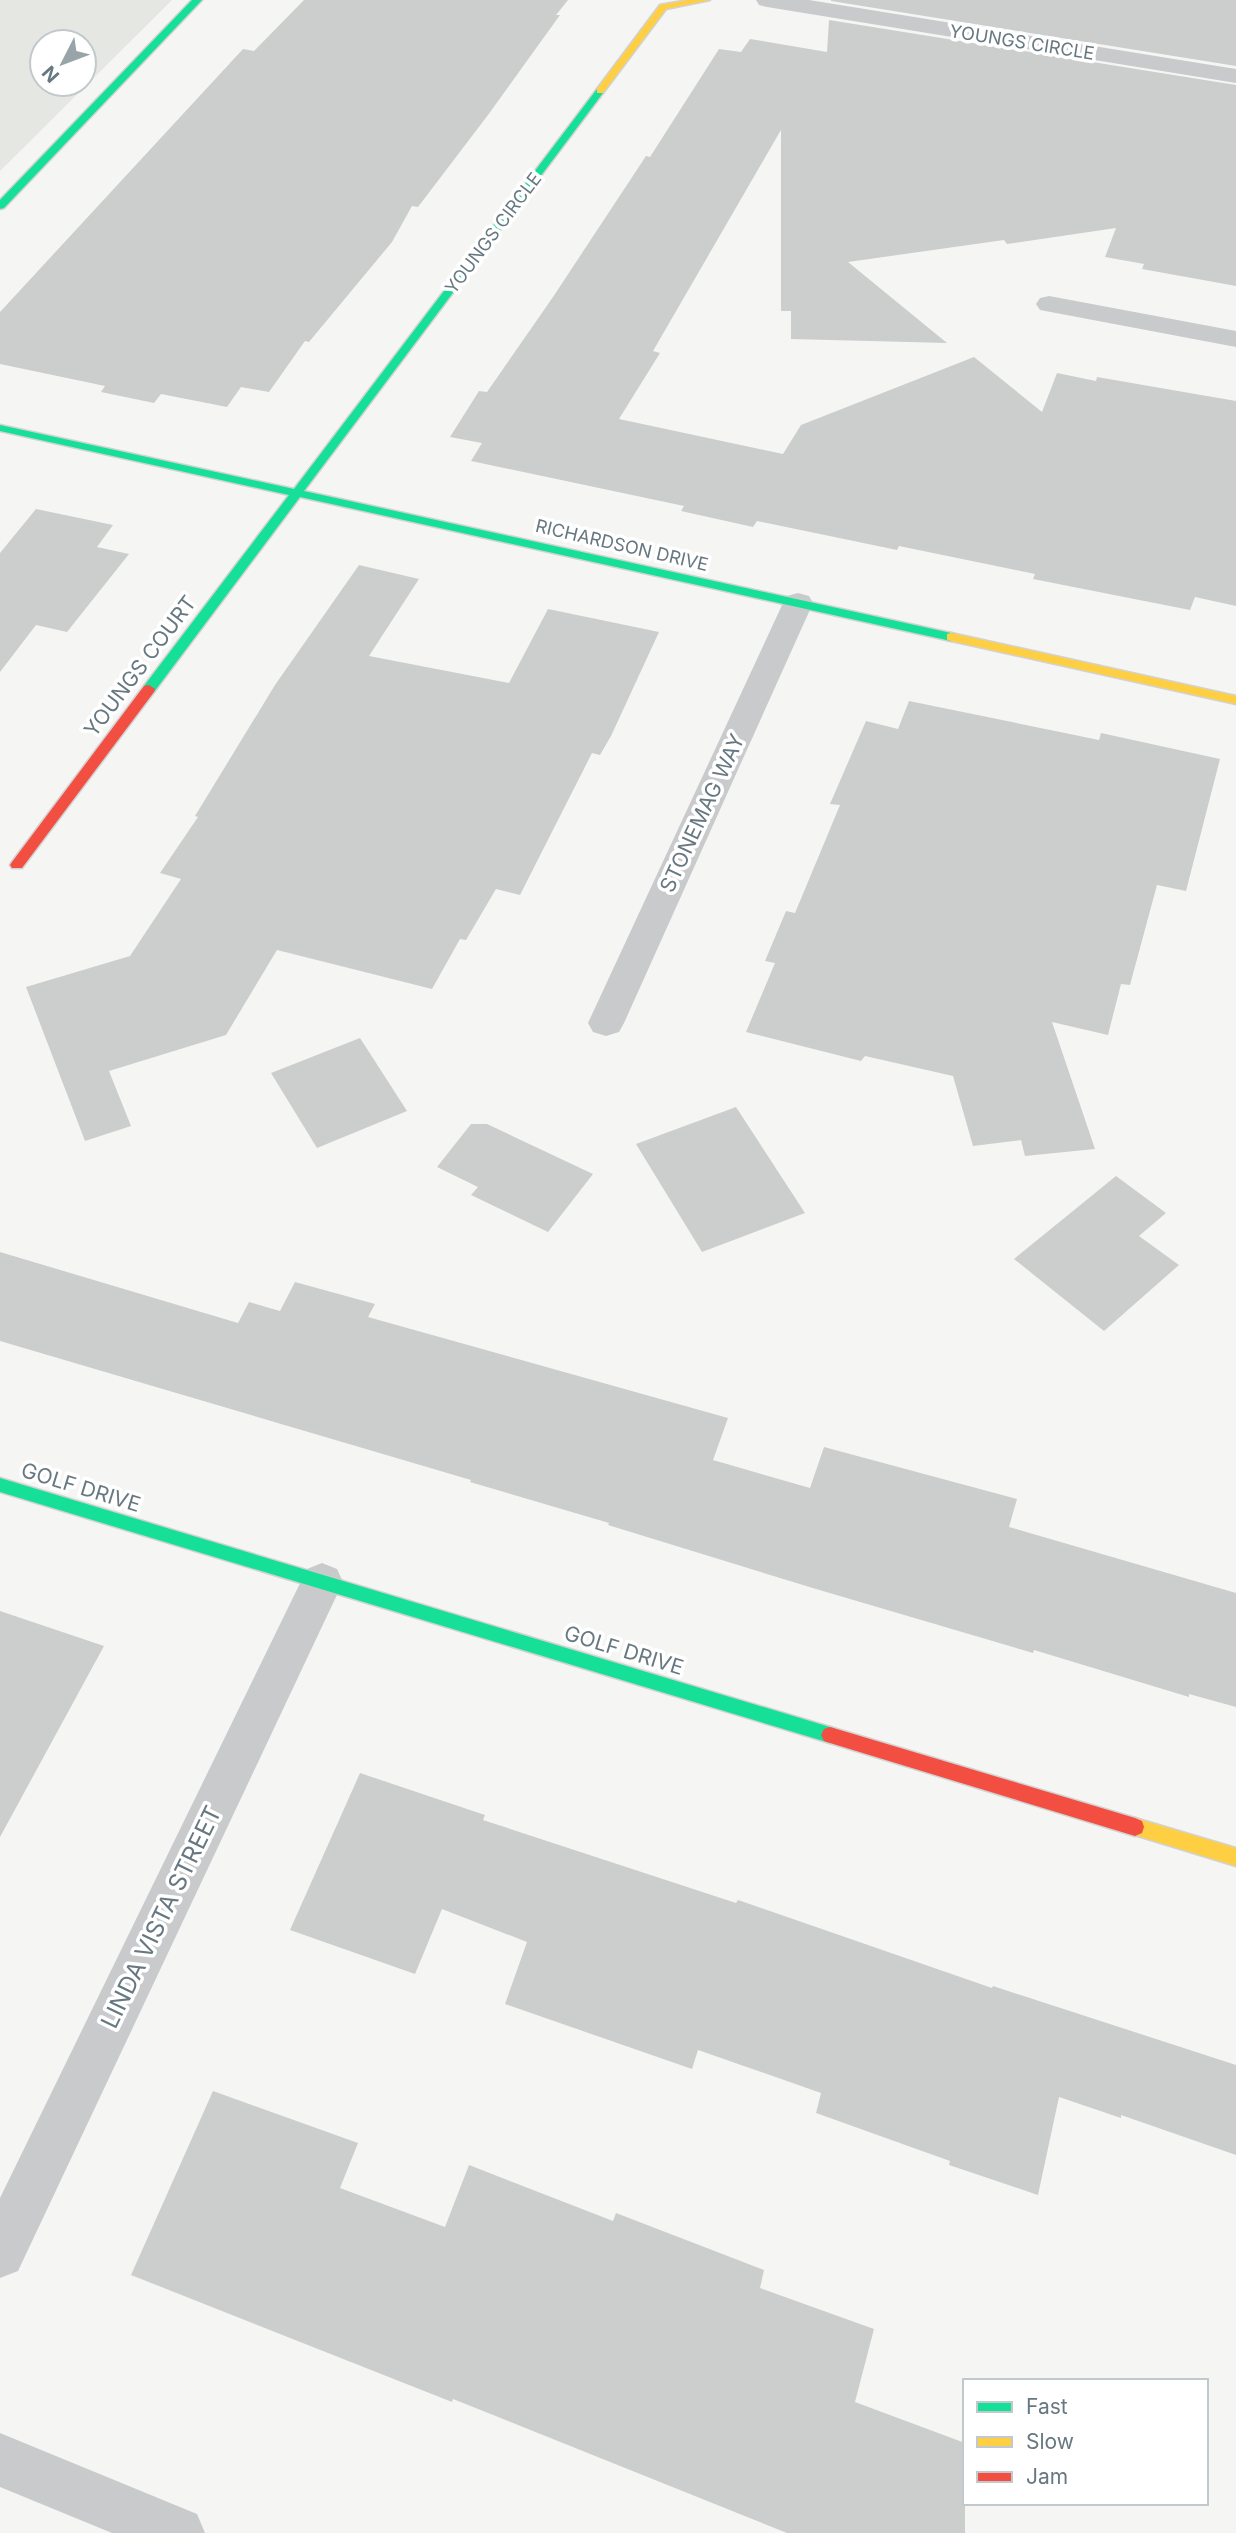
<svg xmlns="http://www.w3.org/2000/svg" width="1236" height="2533" font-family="Inter,sans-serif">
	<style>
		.green { fill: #e5e7e2; fill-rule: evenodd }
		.building { fill: #cccece }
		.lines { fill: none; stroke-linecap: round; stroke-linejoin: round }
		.fast-casing { stroke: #d2d2d2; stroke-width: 3 }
		.slow-casing { stroke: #d2d2d2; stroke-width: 3 }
		.jam-casing { stroke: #d2d2d2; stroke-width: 3 }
		.street { fill: #c9cacb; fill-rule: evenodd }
		.fast { fill: #16e098; fill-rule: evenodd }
		.slow { fill: #ffcf43; fill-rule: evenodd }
		.jam { fill: #f24e42; fill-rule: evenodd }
		.labels { text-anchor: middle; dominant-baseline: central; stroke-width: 7; stroke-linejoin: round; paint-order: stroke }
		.far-street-label { font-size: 18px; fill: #677881; stroke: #fff }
		.street-label { font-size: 21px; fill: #677881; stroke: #fff }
		.near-street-label { font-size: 24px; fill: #677881; stroke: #fff }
	</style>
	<rect width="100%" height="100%" fill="#f5f5f4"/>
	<!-- green -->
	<path class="green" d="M0,0H172L0,171ZM42,42H84V84H42Z"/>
	<!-- building -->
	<g class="building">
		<polygon points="304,0 568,0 556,15 560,15 488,115 418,207 412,206 392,242 309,342 305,341 269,392 241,387 227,407 161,394 154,403 101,392 105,386 0,364 0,312 243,49 254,51"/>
		<polygon points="831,0 1236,0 1236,66 831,1"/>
		<polygon points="829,20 1236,85 1236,286 1142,269 1144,264 1105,257 1116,228 1007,244 1004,240 848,262 947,343 791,339 791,311 781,311 781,130 653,351 660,353 619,419 783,454 801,425 974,357 1042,412 1057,373 1096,381 1097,377 1236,401 1236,606 1195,597 1190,610 1033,579 1035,574 899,546 897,550 757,521 753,527 681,511 684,506 471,461 482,443 450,437 479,391 487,392 553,297 646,156 650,157 719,49 741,52 750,39 827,52"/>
		<polygon points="36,509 113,525 97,547 129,554 67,632 36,625 0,672 0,553"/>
		<polygon points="359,565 419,579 369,656 509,683 548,609 659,632 611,736 600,755 592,753 520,895 496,889 466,940 460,939 432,989 277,950 226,1035 109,1071 131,1126 85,1141 26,987 130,956 181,879 160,873 198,817 195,816 275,685"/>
		<polygon points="909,701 1099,740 1101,733 1220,759 1186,891 1157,885 1130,985 1121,984 1108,1035 1052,1022 1095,1149 1025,1156 1021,1140 973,1146 953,1076 865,1056 861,1061 746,1032 775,963 765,961 786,911 795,913 840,805 830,804 866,721 898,729"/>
		<polygon points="360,1038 407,1111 317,1148 271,1073"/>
		<polygon points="736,1107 805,1213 702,1252 636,1144"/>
		<polygon points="471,1124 487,1124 593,1174 548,1232 471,1195 478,1187 437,1167"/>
		<polygon points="1116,1176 1166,1213 1139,1236 1179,1265 1104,1331 1014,1259"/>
		<polygon points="0,1252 238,1323 249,1302 280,1311 295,1282 375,1304 368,1317 728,1418 713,1460 810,1488 824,1447 1017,1499 1009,1527 1236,1593 1236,1707 1189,1694 1189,1697 1034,1650 1033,1653 816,1589 608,1525 609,1523 470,1482 471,1480 0,1341"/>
		<polygon points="0,1611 104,1646 0,1837"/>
		<polygon points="360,1773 485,1815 483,1820 736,1903 738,1900 992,1988 993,1986 1236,2065 1236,2155 1121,2115 1121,2118 1059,2097 1038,2195 949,2165 950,2161 816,2113 821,2093 698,2050 692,2069 505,2004 527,1942 442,1909 415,1974 290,1930"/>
		<polygon points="213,2091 358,2143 340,2188 445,2227 469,2165 613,2221 616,2213 764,2270 760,2288 874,2329 855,2402 965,2443 965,2533 787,2533 453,2399 452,2402 131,2275"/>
	</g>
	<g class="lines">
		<!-- fast casing -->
		<g class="fast-casing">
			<g id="fast">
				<polygon points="192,0 202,0 4,208 0,209 0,200"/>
				<polygon points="600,88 603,89 603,93 304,491 951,633 955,634 955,640 951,641 300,497 154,692 144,692 144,686 289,495 0,431 0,425 294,489 597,89"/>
				<polygon points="0,1478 830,1727 836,1729 839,1735 836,1741 830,1743 0,1492"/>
			</g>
		</g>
		<!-- slow casing -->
		<g class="slow-casing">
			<g id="slow">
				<polygon points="688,0 710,0 666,9 603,93 597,93 597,89 660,5"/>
				<polygon points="951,633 1236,696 1236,704 947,640 947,634"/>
				<polygon points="1135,1818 1236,1848 1236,1866 1128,1833 1126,1827 1128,1821"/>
			</g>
		</g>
		<!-- jam casing -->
		<g class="jam-casing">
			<g id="jam">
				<polygon points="149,685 155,689 154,692 22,868 12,868 10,865 12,862 144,686"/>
				<polygon points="830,1727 1135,1818 1142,1821 1144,1827 1142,1833 1135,1836 830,1743 824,1741 821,1735 824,1729"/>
			</g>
		</g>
		<!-- street -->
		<g class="street">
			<polygon points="756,0 809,0 1236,69 1236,83 767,7 759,5"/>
			<polygon points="1049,296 1236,331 1236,347 1040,310 1036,304 1040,298"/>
			<polygon points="798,593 809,596 813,603 624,1023 619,1032 606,1036 593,1032 588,1023 783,603 787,596"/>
			<polygon points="322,1563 337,1569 343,1582 18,2271 0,2278 0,2198 307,1569"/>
			<polygon points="0,2433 197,2514 205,2533 112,2533 0,2487"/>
		</g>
		<!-- fast -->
		<use href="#fast" class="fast"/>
		<!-- slow -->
		<use href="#slow" class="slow"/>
		<!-- jam -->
		<use href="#jam" class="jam"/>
	</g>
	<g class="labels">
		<!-- far-street labels -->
		<g class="far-street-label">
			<text transform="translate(1022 42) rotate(9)">YOUNGS CIRCLE</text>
			<text transform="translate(493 233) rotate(-53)">YOUNGS CIRCLE</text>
			<text transform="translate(622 545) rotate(13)">RICHARDSON DRIVE</text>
		</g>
		<!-- street labels -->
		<g class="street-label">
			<text transform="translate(140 666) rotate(-53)">YOUNGS COURT</text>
			<text transform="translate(702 813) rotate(-65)">STONEMAG WAY</text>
			<text transform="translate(81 1487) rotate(17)">GOLF DRIVE</text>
			<text transform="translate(624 1650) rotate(17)">GOLF DRIVE</text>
		</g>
		<!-- near-street labels -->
		<g class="near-street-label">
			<text transform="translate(161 1917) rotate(-64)">LINDA VISTA STREET</text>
		</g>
	</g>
	<!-- legend -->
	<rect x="963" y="2379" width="245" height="126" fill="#ffffff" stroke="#c2c9cd" stroke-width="2"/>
	<rect x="977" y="2402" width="35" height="10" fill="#16e098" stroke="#c2c9cd" stroke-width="2"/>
	<text x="1026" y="2414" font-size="21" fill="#677881">Fast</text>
	<rect x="977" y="2437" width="35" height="10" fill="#ffcf43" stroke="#c2c9cd" stroke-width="2"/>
	<text x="1026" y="2449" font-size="21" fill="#677881">Slow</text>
	<rect x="977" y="2472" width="35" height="10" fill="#f24e42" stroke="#c2c9cd" stroke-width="2"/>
	<text x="1026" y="2484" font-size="21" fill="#677881">Jam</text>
	<!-- north arrow -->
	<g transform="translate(63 63) rotate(228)"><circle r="33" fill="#ffffff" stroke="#c2c9cd" stroke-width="2"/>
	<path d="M0-5L12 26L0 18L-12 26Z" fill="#99a4a9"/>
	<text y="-10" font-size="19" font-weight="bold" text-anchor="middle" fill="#677881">N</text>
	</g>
</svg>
